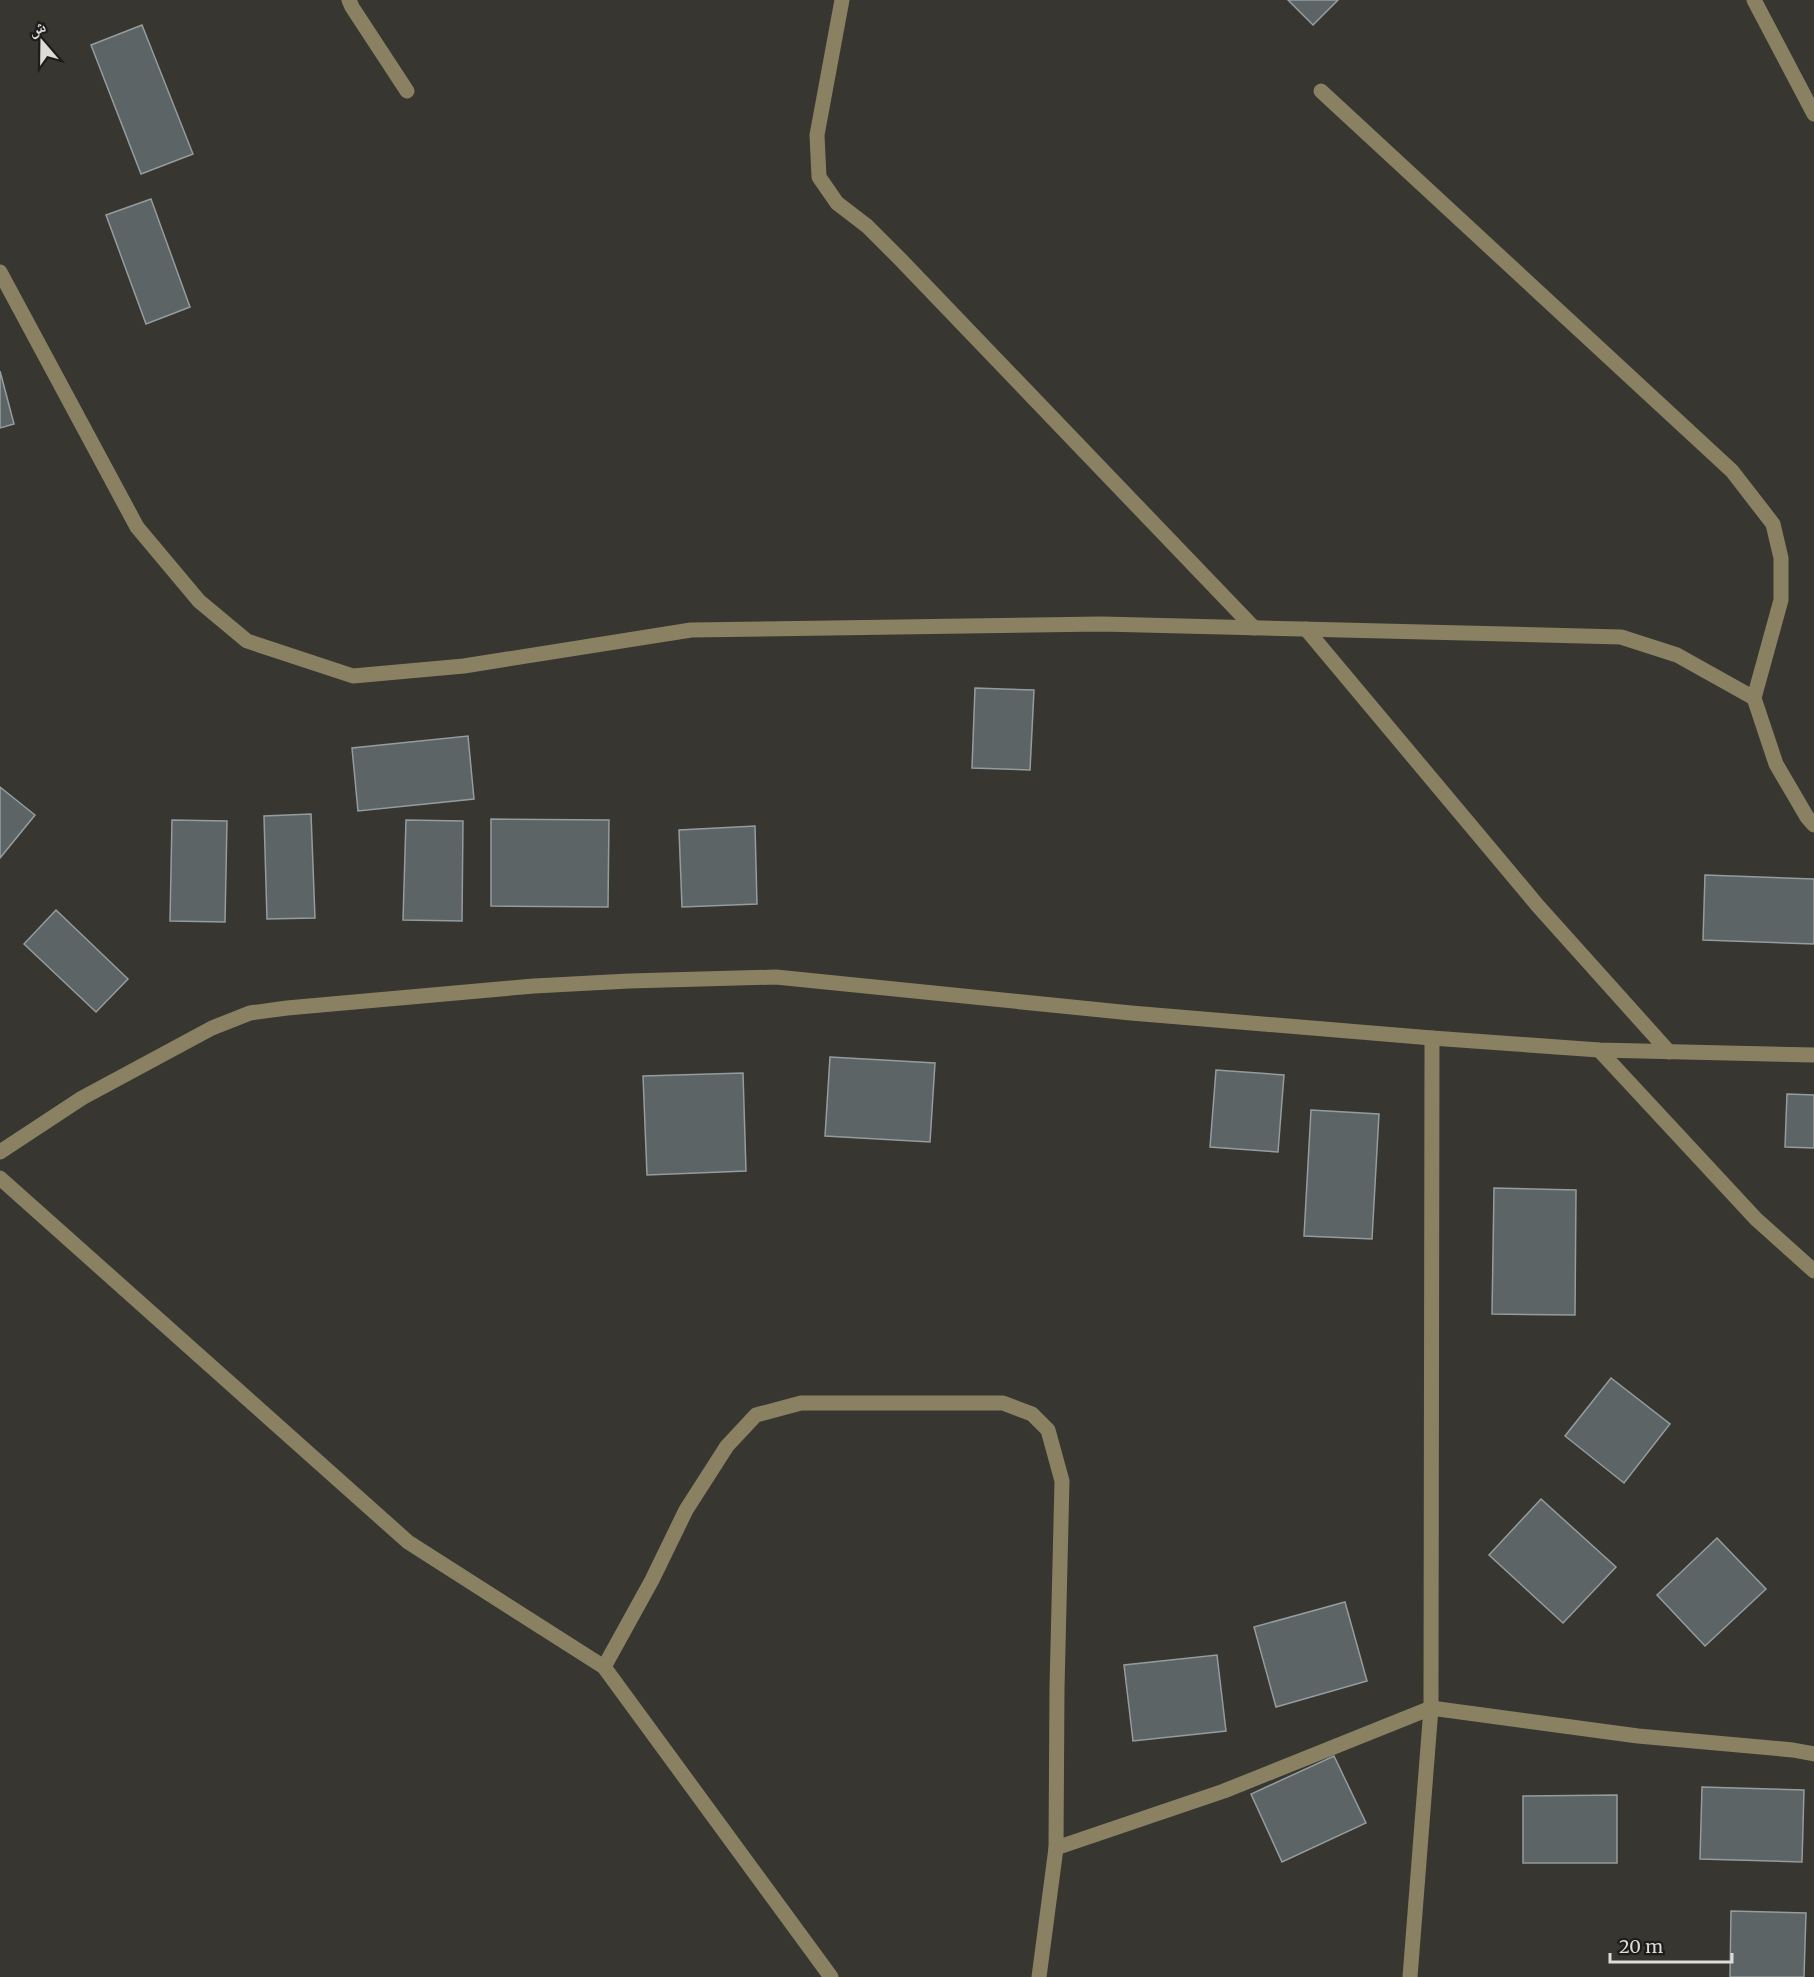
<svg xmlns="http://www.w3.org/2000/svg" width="1814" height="1977" font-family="Merriweather,'Noto Naskh Arabic',serif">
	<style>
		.building { fill: #5d6466; stroke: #949c9e; stroke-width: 1.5 }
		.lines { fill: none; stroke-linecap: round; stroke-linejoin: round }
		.minor { stroke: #8a8163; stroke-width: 15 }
	</style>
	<rect width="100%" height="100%" fill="#373630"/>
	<!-- building -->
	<g class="building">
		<polygon points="1288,0 1338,0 1313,25"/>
		<polygon points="142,25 193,154 141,174 91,45"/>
		<polygon points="151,199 190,307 146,324 106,215"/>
		<polygon points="0,371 14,424 0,428"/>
		<polygon points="975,688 1034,690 1030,770 972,768"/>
		<polygon points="468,736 474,799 358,811 352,748"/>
		<polygon points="0,787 35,815 0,858"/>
		<polygon points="311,814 315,918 267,919 264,816"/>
		<polygon points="491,819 609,820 608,907 491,906"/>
		<polygon points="172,820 227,821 225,922 170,921"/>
		<polygon points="406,820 463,821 462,921 403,920"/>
		<polygon points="755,826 757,904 682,907 679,830"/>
		<polygon points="1705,875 1814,879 1814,944 1703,940"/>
		<polygon points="56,910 128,979 96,1012 24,944"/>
		<polygon points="830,1057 935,1063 930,1142 825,1136"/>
		<polygon points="1216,1070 1284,1075 1278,1152 1210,1147"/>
		<polygon points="743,1073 746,1171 647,1175 643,1076"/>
		<polygon points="1787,1094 1814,1095 1814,1148 1785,1147"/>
		<polygon points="1311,1110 1379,1114 1372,1239 1304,1236"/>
		<polygon points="1494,1188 1576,1190 1575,1315 1492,1314"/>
		<polygon points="1611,1378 1670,1424 1624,1483 1565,1436"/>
		<polygon points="1541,1499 1616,1567 1563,1623 1489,1555"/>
		<polygon points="1717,1538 1766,1589 1705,1646 1657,1595"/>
		<polygon points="1345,1602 1367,1681 1276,1707 1254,1627"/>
		<polygon points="1217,1655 1226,1731 1133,1741 1124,1665"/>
		<polygon points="1334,1756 1366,1823 1282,1862 1251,1794"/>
		<polygon points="1702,1787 1804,1790 1802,1862 1700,1859"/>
		<polygon points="1617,1795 1617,1863 1523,1863 1523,1796"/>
		<polygon points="1731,1911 1806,1913 1804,1977 1730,1977"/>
	</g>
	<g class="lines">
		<!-- minor -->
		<g class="minor">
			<polyline points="349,0 352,7 407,91"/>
			<polyline points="842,0 817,135 819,177 837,203 867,226 900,259 1254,628"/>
			<polyline points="1754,0 1814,114"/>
			<polyline points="1321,91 1732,471 1773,524 1781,558 1781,600 1754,698 1776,764 1807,817 1814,825"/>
			<polyline points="0,272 137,527 199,601 247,641 353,676 464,666 691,630 1102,624 1621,637 1677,655 1754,698"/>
			<polyline points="1306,629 1538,906 1669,1052"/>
			<polyline points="1599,1050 1756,1219 1814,1271"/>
			<polyline points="0,1152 82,1098 212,1028 250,1013 287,1008 534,986 629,981 776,977 1131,1013 1432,1038 1599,1050 1814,1055"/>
			<polyline points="0,1178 408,1542 604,1667 831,1977"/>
			<polyline points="604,1667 652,1580 686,1510 727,1446 756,1415 801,1403 1003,1403 1032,1414 1048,1430 1062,1481 1057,1688 1056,1848 1039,1977"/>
			<polyline points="1056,1848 1224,1791 1431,1708 1638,1736 1793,1750 1814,1754"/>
			<polyline points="1410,1977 1431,1708 1432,1038"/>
		</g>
	</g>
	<!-- north arrow -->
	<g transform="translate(42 42) rotate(340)" stroke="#1e1d1b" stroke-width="4.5" paint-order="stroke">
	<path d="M0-4.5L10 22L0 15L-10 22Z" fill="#dddcd8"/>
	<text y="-9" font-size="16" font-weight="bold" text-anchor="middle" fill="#dddcd8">ش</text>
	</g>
	<!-- scale -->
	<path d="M1610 1953v9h122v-9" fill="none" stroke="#dddcd8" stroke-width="3"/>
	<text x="1619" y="1953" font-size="18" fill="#dddcd8" stroke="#1e1d1b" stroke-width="4.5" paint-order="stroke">20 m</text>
</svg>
